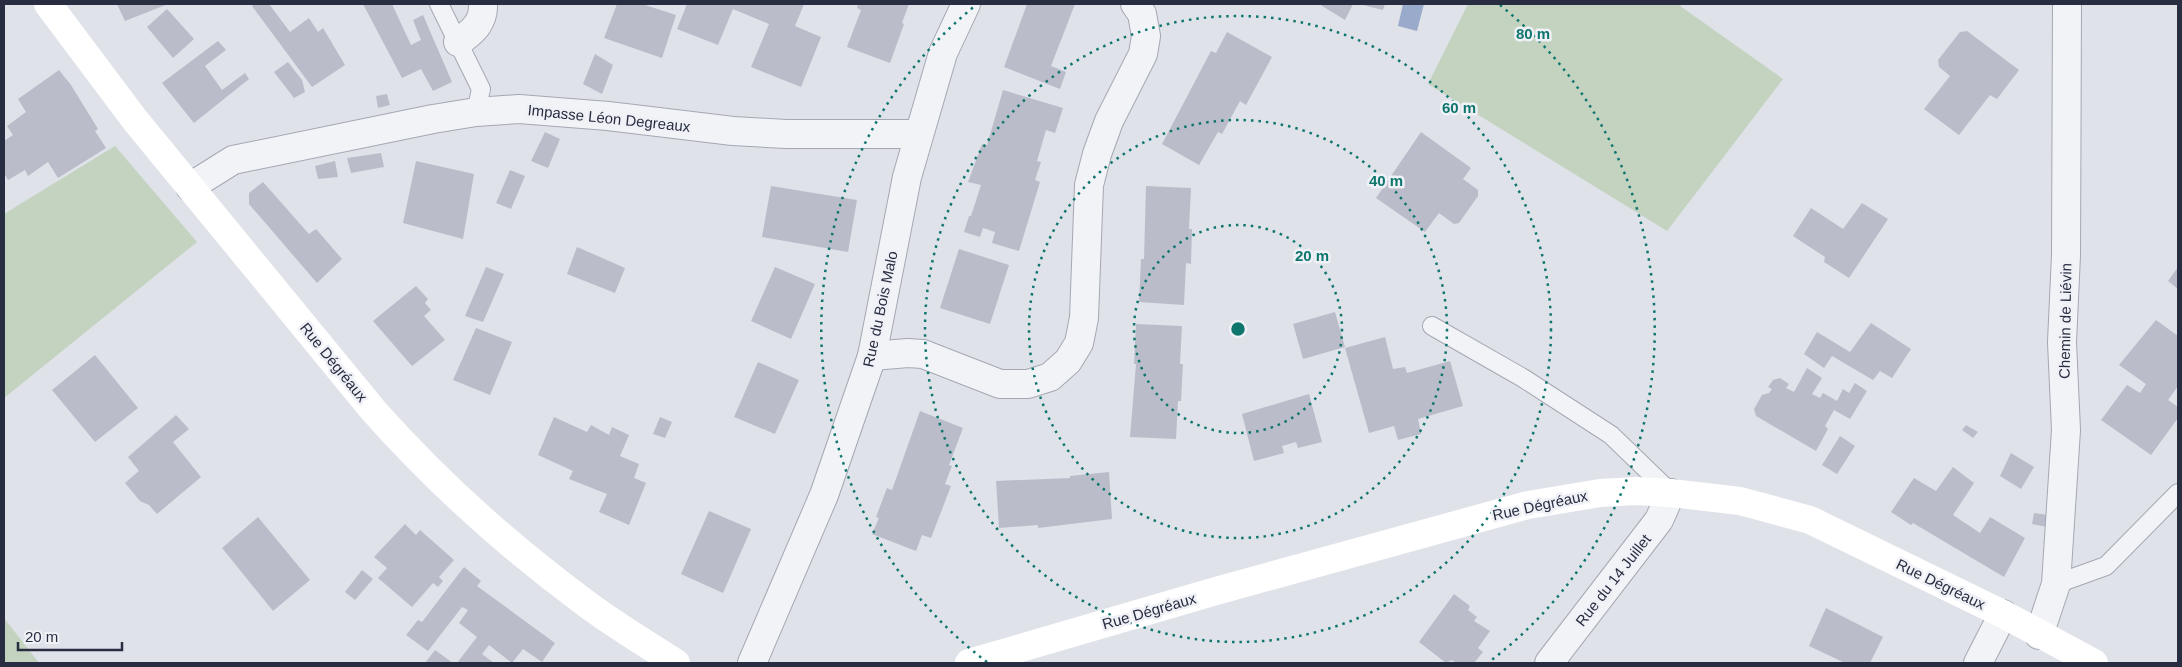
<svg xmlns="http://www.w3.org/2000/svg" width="2182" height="667" font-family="Arial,sans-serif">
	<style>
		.green { fill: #c3d3c0 }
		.water { fill: #9aaaca }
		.building { fill: #babdc9 }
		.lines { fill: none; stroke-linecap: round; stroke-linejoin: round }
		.service-casing { stroke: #a4a8b3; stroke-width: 20 }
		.minor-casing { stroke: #a4a8b3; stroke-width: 30 }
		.tertiary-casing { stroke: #a4a8b3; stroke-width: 30 }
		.service { stroke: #f2f3f7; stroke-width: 18 }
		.minor { stroke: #f2f3f7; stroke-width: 28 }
		.tertiary { stroke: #f2f3f7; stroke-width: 28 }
		.secondary { stroke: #fff; stroke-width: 28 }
		.ring { fill: none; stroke: #0f766e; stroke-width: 2.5; stroke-dasharray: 2.5 5 }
		.labels { text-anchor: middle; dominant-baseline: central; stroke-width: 5; stroke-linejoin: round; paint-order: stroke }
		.street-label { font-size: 15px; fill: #282d41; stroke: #eff1f6 }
		.centre { fill: #0f766e; stroke: #eff1f6; stroke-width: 2.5 }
		.ring-label { font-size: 15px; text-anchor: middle; font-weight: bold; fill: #0f766e; stroke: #eff1f6; stroke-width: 5; stroke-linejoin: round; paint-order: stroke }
	</style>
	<rect width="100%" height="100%" fill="#dfe2e9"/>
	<!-- green -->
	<g class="green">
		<polygon points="1468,4 1682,4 1680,6 1783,79 1667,231 1428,84"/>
		<polygon points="115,146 197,242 4,398 4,214"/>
		<polygon points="4,618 39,663 4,663"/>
	</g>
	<!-- water -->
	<polygon class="water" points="1403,4 1424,4 1417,31 1398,26"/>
	<!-- building -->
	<g class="building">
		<polygon points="117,4 168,4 125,21"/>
		<polygon points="255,4 269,4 290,32 309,18 318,32 323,28 345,65 312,87 252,6"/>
		<polygon points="363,4 392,4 411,45 421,40 413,20 423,15 452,82 433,91 421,69 402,78"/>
		<polygon points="617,4 642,4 676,15 662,58 604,38"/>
		<polygon points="687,4 804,4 795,26 821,37 801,87 751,67 769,24 733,9 718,45 677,29"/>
		<polygon points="858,4 909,4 902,23 904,24 890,63 847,47 861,10 857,8"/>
		<polygon points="1027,4 1075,4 1051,66 1066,72 1060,89 1004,67"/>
		<polygon points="1319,4 1353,4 1345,20"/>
		<polygon points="1359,4 1385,4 1383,10"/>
		<polygon points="167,9 194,39 173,58 147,27"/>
		<polygon points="1967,31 2019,70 1997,99 1990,95 1959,135 1924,109 1950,76 1939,67 1938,60 1960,32"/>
		<polygon points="1227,32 1272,57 1246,105 1240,101 1222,134 1218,132 1199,165 1162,144 1211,51 1216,53"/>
		<polygon points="218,41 226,50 205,66 222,90 245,73 249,79 194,123 162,83"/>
		<polygon points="595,54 613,65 602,94 583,84"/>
		<polygon points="288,62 302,80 305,92 294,98 274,72"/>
		<polygon points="59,70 71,85 98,129 95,131 106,148 58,178 48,162 28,176 25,170 8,180 4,173 4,141 13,135 7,126 26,112 18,99"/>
		<polygon points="1003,90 1063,108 1055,133 1046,130 1037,161 1041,162 1035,180 1040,182 1019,251 992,243 995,232 983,228 980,237 964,232 969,216 971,216 981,185 968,182 982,144 987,145"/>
		<polygon points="387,94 390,105 378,108 376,96"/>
		<polygon points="545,132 560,139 548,168 531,161"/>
		<polygon points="1421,132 1471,168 1463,179 1478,190 1478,196 1459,223 1454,224 1439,213 1425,232 1376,198"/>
		<polygon points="381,153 384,167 351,173 347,158"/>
		<polygon points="335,161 338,177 318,179 315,166"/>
		<polygon points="416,161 474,174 463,239 403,223"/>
		<polygon points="510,170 525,176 511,209 496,203"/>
		<polygon points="263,182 309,234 316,229 342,259 317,283 249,204 249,193"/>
		<polygon points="771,186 857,200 848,252 762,237"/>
		<polygon points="1146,186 1191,188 1189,229 1192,229 1191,264 1186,263 1184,305 1139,302 1141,259 1144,259"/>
		<polygon points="1862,203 1888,219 1849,278 1824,262 1825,257 1793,236 1811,208 1843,229"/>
		<polygon points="577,247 625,268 615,293 567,274"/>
		<polygon points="959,249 1009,265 990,324 940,308"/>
		<polygon points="486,267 504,274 483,322 465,316"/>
		<polygon points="775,267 815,284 791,339 751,321"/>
		<polygon points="2178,267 2178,289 2168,281"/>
		<polygon points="416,286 428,299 425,303 431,310 424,316 445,340 412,366 373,321"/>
		<polygon points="1335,312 1345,347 1303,359 1293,324"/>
		<polygon points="2156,320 2178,336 2178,386 2168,400 2178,407 2178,418 2151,455 2101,420 2127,385 2140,393 2146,384 2119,365"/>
		<polygon points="1871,323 1911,349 1892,378 1880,371 1873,380 1832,356 1824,368 1804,354 1817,332 1850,352"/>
		<polygon points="1136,324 1182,326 1180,364 1183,364 1181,401 1178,401 1176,439 1130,437 1136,364 1134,364"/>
		<polygon points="476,328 512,342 490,395 453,380"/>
		<polygon points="1385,337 1393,369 1405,367 1407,373 1450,361 1463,406 1418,419 1421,434 1398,440 1394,426 1369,433 1345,348"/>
		<polygon points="95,355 138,408 95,442 52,390"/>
		<polygon points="758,362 799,380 775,434 734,417"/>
		<polygon points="1807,368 1822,378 1812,394 1820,398 1823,393 1837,401 1843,389 1849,393 1855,383 1867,391 1850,419 1834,410 1825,426 1828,429 1816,451 1756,416 1754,409 1762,395 1769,393 1772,389 1768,387 1773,380 1780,378 1789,384 1786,388 1794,392"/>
		<polygon points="1309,394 1322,442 1298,448 1296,442 1282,446 1284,453 1254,461 1242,414"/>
		<polygon points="920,411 963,428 949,465 952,466 945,484 951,486 931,538 922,535 916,551 872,534 879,518 876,517 887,488 892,490"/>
		<polygon points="176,415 189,429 173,442 201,477 157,514 149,505 140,501 125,483 139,471 128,457"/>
		<polygon points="554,417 587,432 591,425 609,435 612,427 629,435 620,456 639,464 634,478 646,483 629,525 599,512 607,494 569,479 573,471 538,455"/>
		<polygon points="660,417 672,422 665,438 653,434"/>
		<polygon points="1966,425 1978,432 1973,438 1962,430"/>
		<polygon points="1840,436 1855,446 1837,474 1822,465"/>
		<polygon points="2011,453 2034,467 2021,489 2000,476"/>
		<polygon points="1953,467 1974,483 1953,515 1980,533 1990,517 2025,538 2004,577 1913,523 1911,525 1891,512 1914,478 1936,491"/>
		<polygon points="1109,472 1112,519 1038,528 1038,525 999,528 996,481 1070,478 1070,476"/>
		<polygon points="709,511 751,529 723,593 681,574"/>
		<polygon points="2034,513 2048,515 2047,527 2032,524"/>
		<polygon points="258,517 310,580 273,611 222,548"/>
		<polygon points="405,524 416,535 420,530 454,560 439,577 443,581 438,587 433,583 412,607 378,578 387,568 374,557"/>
		<polygon points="464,567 481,581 477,586 555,643 542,662 523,649 512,663 489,645 482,654 494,663 457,663 477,637 459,623 468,610 462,607 428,651 406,635 418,620 422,622"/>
		<polygon points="362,570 373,579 355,600 345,592"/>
		<polygon points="1454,594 1470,606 1468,610 1477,617 1474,621 1490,631 1478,648 1483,652 1474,663 1456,663 1452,660 1446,663 1419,642"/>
		<polygon points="1826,608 1883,637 1870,663 1845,663 1809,646"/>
		<polygon points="435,650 453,663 425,663"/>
	</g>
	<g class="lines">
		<!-- service casing -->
		<g class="service-casing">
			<g id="service">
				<polyline points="439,4 481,89 476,112"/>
				<polyline points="1432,326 1523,378 1611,435 1671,493"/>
				<polyline points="2056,584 2106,566 2178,493"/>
			</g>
		</g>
		<!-- minor casing -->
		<g class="minor-casing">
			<g id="minor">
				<path d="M458,42C473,32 484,22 483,4"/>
				<polyline points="190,187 233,160 433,119 476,112 519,109 608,116 733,131 786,134 919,134"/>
				<polyline points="872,356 908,353 923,354 1000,384 1028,384 1050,377 1068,361 1079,343 1084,318 1089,185 1097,154 1109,121 1143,54 1146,36 1142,14 1135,4"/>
				<polyline points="2039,635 2056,584 2066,430 2062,342 2066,255 2067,4"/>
				<polyline points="752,663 824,495 872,356 907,177 943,53 966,4"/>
				<polyline points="1549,663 1659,520 1671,493"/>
			</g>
		</g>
		<!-- tertiary casing -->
		<g class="tertiary-casing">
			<polyline id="tertiary" points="1978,663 2003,614"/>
		</g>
		<!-- service -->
		<use href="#service" class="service"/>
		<!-- minor -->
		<use href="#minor" class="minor"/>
		<!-- tertiary -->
		<use href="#tertiary" class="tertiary"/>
		<!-- secondary -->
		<g class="secondary">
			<path d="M48,4L135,120L373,410C436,481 507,545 584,602C613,624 645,643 676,663"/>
			<polyline points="969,663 1216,591 1528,505 1600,493 1636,491 1671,493 1740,501 1810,520 2003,614 2094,663"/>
		</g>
	</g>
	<!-- distance rings -->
	<g class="ring">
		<circle cx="1238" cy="329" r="104"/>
		<circle cx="1238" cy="329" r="209"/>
		<circle cx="1238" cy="329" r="313"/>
		<path d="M987 662A417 417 0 0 1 976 5M1500 5A417 417 0 0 1 1489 662"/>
	</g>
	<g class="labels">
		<!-- street labels -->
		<g class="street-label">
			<text transform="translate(609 118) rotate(6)">Impasse Léon Degreaux</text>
			<text transform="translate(880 309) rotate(-78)">Rue du Bois Malo</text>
			<text transform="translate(2065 321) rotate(-89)">Chemin de Liévin</text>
			<text transform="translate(334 362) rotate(51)">Rue Dégréaux</text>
			<text transform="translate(1540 505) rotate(-12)">Rue Dégréaux</text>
			<text transform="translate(1613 580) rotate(-52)">Rue du 14 Juillet</text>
			<text transform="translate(1941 584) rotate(26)">Rue Dégréaux</text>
			<text transform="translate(1149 611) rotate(-16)">Rue Dégréaux</text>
		</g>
	</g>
	<circle cx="1238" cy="329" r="8" class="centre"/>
	<g class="ring-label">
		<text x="1533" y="39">80 m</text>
		<text x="1459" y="113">60 m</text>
		<text x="1386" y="186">40 m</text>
		<text x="1312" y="261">20 m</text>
	</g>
	<!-- border -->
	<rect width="2182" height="667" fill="none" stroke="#282d41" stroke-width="10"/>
	<!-- scale -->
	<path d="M18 642v8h104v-8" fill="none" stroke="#282d41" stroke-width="2.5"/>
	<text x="25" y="642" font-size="15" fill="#282d41" stroke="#eff1f6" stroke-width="4" paint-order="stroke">20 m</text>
</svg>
